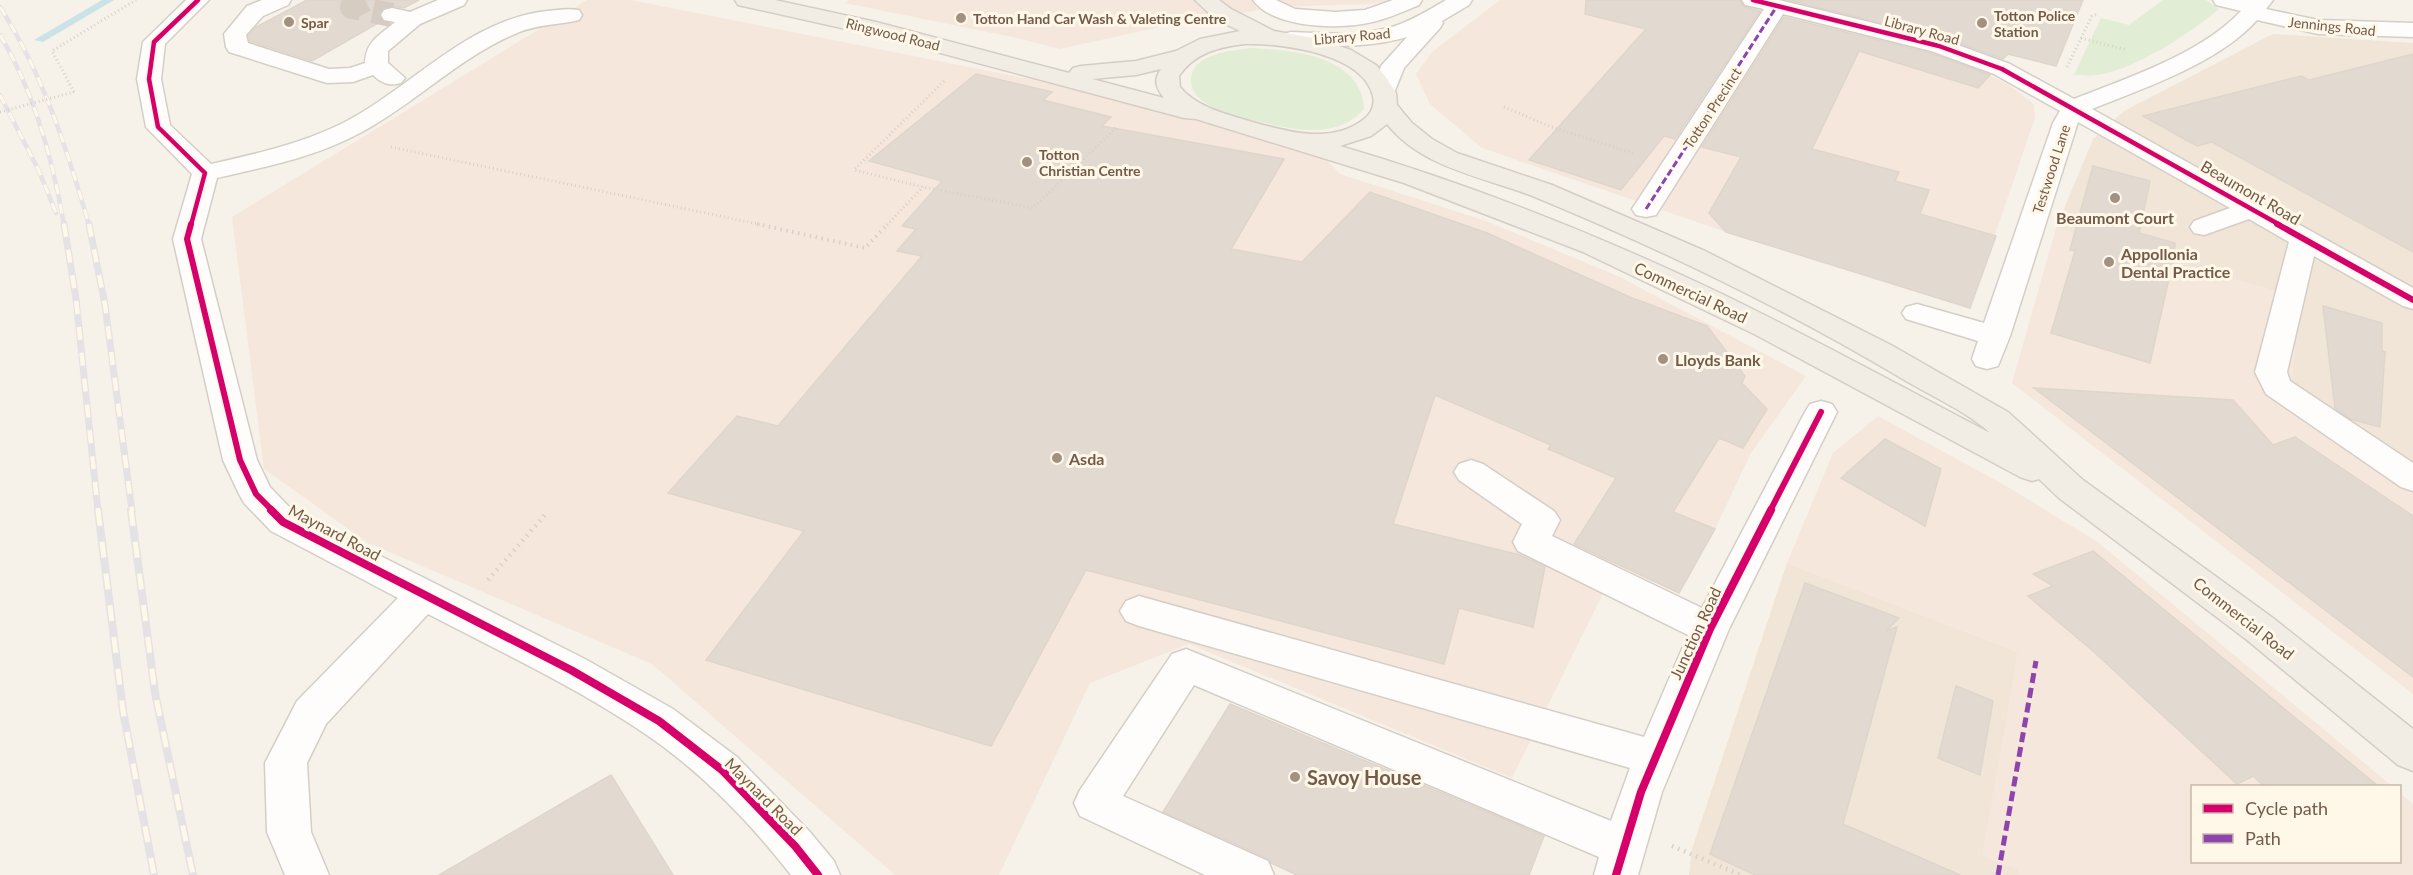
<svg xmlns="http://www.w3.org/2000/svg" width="2413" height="875" font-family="Lato,sans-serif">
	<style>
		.residential { fill: #f0e5d6 }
		.commercial { fill: #f6e7dc }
		.green { fill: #e1edd4 }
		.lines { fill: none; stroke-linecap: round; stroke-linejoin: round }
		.stream { fill: #cbe3e6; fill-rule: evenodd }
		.building { fill: #e2dad1; stroke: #dfd5cb; stroke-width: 1.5 }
		.minor-tunnel { stroke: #d6ccc1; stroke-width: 24; stroke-dasharray: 24 12; stroke-linecap: butt }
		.minor-casing { stroke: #d4cec6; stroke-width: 3 }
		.major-casing { stroke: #d5cdc5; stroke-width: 3 }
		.path-far2 { stroke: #d8d0c9; stroke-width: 3; stroke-dasharray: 1 3; stroke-linecap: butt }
		.path-far1 { stroke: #d8d0c9; stroke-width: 4; stroke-dasharray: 1.5 4.5; stroke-linecap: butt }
		.path { stroke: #d8d0c9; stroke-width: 4.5; stroke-dasharray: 1.5 5; stroke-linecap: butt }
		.minor { fill: #fefdfc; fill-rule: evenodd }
		.major { fill: #f2ede4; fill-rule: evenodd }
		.rail-far2-casing { stroke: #e4e2e4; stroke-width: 4.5 }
		.rail-far1-casing { stroke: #e4e2e4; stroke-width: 7 }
		.rail-casing { stroke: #e4e2e4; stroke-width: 8 }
		.rail-far2 { stroke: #fff8e9; stroke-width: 3; stroke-dasharray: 10; stroke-linecap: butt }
		.rail-far1 { stroke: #fff8e9; stroke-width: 4.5; stroke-dasharray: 13; stroke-linecap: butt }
		.rail { stroke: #fff8e9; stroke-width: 5; stroke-dasharray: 16; stroke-linecap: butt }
		.path-bridge { stroke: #d8d0c9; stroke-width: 3; stroke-dasharray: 1 3; stroke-linecap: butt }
		.quiet-far1 { stroke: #8e44ad; stroke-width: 3; stroke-dasharray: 7 3; stroke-linecap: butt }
		.quiet { stroke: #8e44ad; stroke-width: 5; stroke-dasharray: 10 5; stroke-linecap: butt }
		.cycleway-far2-casing { stroke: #fff8e9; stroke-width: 8 }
		.cycleway-far1-casing { stroke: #fff8e9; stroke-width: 10 }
		.cycleway-casing { stroke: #fff8e9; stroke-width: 11 }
		.cycleway-far2 { stroke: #d6006c; stroke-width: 4.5 }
		.cycleway-far1 { stroke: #d6006c; stroke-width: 6 }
		.cycleway { stroke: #d6006c; stroke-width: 8 }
		.poi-dot { fill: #a29081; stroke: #fff8e9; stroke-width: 2 }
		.labels { text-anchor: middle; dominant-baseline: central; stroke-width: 6; stroke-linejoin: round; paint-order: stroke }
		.far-poi-label { font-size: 14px; font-weight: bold; fill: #745b49; stroke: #fff8e9; text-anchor: start }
		.far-street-label { font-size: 14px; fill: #745b49; stroke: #fff8e9 }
		.street-label { font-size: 16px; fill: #745b49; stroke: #fff8e9 }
		.poi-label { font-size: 16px; font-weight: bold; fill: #745b49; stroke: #fff8e9; text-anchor: start }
		.near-poi-label { font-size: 20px; font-weight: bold; fill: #745b49; stroke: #fff8e9; text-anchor: start }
	</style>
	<rect width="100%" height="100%" fill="#f6f2e9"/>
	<!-- residential -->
	<g class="residential">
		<polygon points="2273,34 2413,43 2413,471 2291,389 2299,298 2056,228 2093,139 2124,111"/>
		<polygon points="1787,563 2018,652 2006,726 2019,875 1689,875 1692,849"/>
	</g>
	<!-- commercial -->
	<g class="commercial">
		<polygon points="587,0 631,0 1070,87 1322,155 1340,174 1486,221 1620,277 1806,376 1751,453 1715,529 1679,593 1617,565 1512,778 1189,644 1090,683 999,875 895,875 652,664 368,543 264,469 232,217"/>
		<polygon points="849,0 1394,0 1369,4 1276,7 1155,28 1060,49 1017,38 845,3"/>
		<polygon points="1500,0 1715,0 1962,62 2006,83 2034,104 2035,118 1970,308 1726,232 1482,148 1430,104 1416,74 1432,52"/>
		<polygon points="2056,228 2299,298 2291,390 2413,471 2413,694 2012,383"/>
		<polygon points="1878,416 2008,487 2099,543 2392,786 2192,786 2192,862 2400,862 2400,793 2413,804 2413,875 2019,875 2019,870 1982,856 2018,652 1787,563 1833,453"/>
	</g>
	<!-- green -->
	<g class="green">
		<path d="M2163,0H2206L2219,9C2190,33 2135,70 2097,75C2090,76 2081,75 2074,75L2101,18L2129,25Z"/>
		<path d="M1251,48C1292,50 1362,55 1364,109C1335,141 1292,129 1256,121C1238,117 1219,113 1204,102C1197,97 1190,89 1191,79C1193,53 1231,51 1251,48Z"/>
	</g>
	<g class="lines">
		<!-- stream -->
		<polygon class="stream" points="102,0 114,0 43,42 34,40"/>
	</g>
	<!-- building -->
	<g class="building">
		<polygon points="307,0 419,0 404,8 392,6 383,8 379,14 382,21 312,61 250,41 248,36 256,27"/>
		<polygon points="1586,0 1740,0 1745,7 1760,11 1675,139 1664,136 1621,190 1529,160 1646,29 1585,14"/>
		<polygon points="1788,0 2083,0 2056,66 2008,54 2003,59 1948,39"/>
		<polygon points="1784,17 1930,53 1990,75 1978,88 1859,51 1812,149 1899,172 1895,181 1929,190 1920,214 1996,236 1970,308 1726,232 1709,213 1741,157 1702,147"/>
		<polygon points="2413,54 2413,252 2212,142 2197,146 2143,116 2301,76 2309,80"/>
		<polygon points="976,74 1052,92 1043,100 1111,117 1102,126 1284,159 1231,249 1302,262 1370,192 1487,233 1632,298 1707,326 1745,376 1742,383 1767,409 1743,448 1719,438 1673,512 1715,529 1679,593 1574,544 1616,478 1548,449 1551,445 1435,395 1393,524 1520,555 1545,567 1533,627 1459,608 1444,664 1086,570 991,746 706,660 804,531 668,493 737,416 778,426 922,256 897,251 916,229 902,226 942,181 869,161"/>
		<polygon points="2093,166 2150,181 2139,233 2175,243 2174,252 2175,252 2150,363 2051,333 2075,251 2070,250"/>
		<polygon points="2323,306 2382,323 2382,351 2385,352 2380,427 2350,419 2335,408"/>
		<polygon points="2034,388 2233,400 2273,445 2295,437 2413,516 2413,677"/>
		<polygon points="1885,439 1941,469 1925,526 1841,478"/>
		<polygon points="2093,551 2378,786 2264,786 2253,776 2237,784 2094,652 2028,596 2053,586 2033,574"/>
		<polygon points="1805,583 1899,618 1886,631 1897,627 1843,824 1960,875 1755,875 1710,854"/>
		<polygon points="1956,686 1993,701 1980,775 1938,758"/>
		<polygon points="1230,704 1544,836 1529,875 1297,875 1271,863 1269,859 1163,812"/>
		<polygon points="611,775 673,875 439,875 583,791"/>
	</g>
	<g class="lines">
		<!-- minor-tunnel -->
		<polyline class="minor-tunnel" points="365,0 352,7 392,15"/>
		<!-- minor casing -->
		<g class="minor-casing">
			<g id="minor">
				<path d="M186,0H209L165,44L161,79L170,125L211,164C255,154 300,144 341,124C411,89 466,20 547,11C558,10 568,8 579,10L582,15L579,20C558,25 537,24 517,33C459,57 415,104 360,133C316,157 265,167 217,178L201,239L257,460L270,487L295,513L585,659L673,709L737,757L810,832L834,861L840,875H791C751,823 698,769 644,733C576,687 501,652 428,614L326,724L307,763L311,832L329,875H285L267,832L265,763L297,701L398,598L271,531L244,503L239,494L223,460L173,239L192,174L146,127L137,79L143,42Z"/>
				<path d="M262,0H291L288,5L263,16L246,35L248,43L329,69L350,68L365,63C366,41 379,36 395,22L384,20L381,15L384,10L392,8L410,12L438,0H467L464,5L420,24L388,51V63L405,78L401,83C390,86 382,84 373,75L353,82L327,83L229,52L226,47L224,34L247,6Z"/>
				<path d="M1253,0H1276L1295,9L1335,12L1365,10L1393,0H1422L1419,5C1400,13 1382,21 1362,24C1332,29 1272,27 1253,0Z"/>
				<path d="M1446,0H1472L1469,5L1442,21L1443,23L1440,28L1404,68L1392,98L1384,100L1376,98L1372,93L1381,66L1407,37C1369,48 1331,46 1291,46L1283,44L1280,39L1283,34L1291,32C1325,33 1362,37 1395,26C1413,20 1429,10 1446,0Z"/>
				<path d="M1742,0H1779L1947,41L2010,64L2074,99C2127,78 2201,54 2241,11L2216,5L2213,0H2273L2266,9L2318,20L2413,23V37L2318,34L2257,20C2219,63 2144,88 2092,109L2413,288V309L2403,306L2314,256L2287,372L2290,381L2413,463V491L2401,487L2266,394L2255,372L2289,242L2249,219L2204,235L2194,233L2190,227L2194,221L2230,208L2078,122L2010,336L1998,366L1987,369L1976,366L1972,359L1978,341L1906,319L1902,313L1906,307L1917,304L1984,323L2053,123L2060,111L1994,74L1931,51L1783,14L1656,215L1646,217L1636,215L1632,209L1764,9L1745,5Z"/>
				<polygon points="1821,401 1832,404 1837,412 1729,629 1662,792 1638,875 1594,875 1599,857 1194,685 1123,796 1268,861 1274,875 1205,875 1080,816 1074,803 1080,790 1172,654 1186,649 1611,821 1630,768 1139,626 1126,621 1120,611 1126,601 1139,596 1644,737 1688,635 1518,551 1513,542 1522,524 1459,480 1454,472 1459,464 1471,460 1483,464 1554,511 1560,520 1552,536 1702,608 1805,412 1810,404"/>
			</g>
		</g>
		<!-- major casing -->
		<g class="major-casing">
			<path id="major" d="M735,0H775L876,22L1069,73L1073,68L1081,66L1136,61L1176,51L1200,39L1240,31L1215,19L1195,0H1219L1231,9L1274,31L1314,38L1351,50L1376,65L1385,76L1396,93L1397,105L1412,123L1432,139L1457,153L1552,185L1705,251L1891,345L2008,412L2083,480L2273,618L2413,729V771L2398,765L2247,640L2059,498L2039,479L2032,481L2020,477L1756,335L1583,252L1404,183L1196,119L1184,118L873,35L738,5ZM1245,44C1280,43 1363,53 1373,96C1375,106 1371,114 1363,120C1330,145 1285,131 1249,121C1226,114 1196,107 1180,87L1179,76C1194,53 1219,47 1245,44ZM1161,69C1153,80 1156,88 1164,98L1092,79L1136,75ZM1387,124C1423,169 1485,177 1535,197C1661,249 1785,309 1901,378C1927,394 1968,412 1990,433C1900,386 1811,337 1720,293C1598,235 1470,184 1340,146L1371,136Z"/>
		</g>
		<!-- path-far2 -->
		<g class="path-far2">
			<polyline points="2081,38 2127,50"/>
			<polyline points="2067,67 2092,16 2098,14"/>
			<polyline points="944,81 854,170 923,187 1033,208 1118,126"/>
			<polyline points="74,92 52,51 136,0"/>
			<polyline points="1504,107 1554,128 1636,154"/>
			<polyline points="391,147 763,225"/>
			<polyline points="887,225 923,187"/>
		</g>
		<!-- path-far1 -->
		<polyline class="path-far1" points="757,224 865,248 888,224"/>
		<!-- path -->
		<g class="path">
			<polyline points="488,580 545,515"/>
			<polyline points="1672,846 1741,875"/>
		</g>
		<!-- minor -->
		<use href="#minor" class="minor"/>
		<!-- major -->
		<use href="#major" class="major"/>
		<!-- rail-far2 casing -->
		<g class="rail-far2-casing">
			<g id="rail-far2">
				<path d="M0,7C43,74 67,149 89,225"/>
				<path d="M0,35C34,91 53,161 64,225"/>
				<polyline points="0,95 39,171 56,213"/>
			</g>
		</g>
		<!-- rail-far1 casing -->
		<g class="rail-far1-casing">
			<g id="rail-far1">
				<polyline points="64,224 76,299 98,511"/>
				<polyline points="89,224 105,305 132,511"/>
			</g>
		</g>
		<!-- rail casing -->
		<g class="rail-casing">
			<g id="rail">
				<polyline points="98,510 123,711 154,875"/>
				<polyline points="131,510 155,693 193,875"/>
			</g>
		</g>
		<!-- rail-far2 -->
		<use href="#rail-far2" class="rail-far2"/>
		<!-- rail-far1 -->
		<use href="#rail-far1" class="rail-far1"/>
		<!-- rail -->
		<use href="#rail" class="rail"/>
		<!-- path-bridge -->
		<polyline class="path-bridge" points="0,112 74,92"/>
		<!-- quiet-far1 -->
		<polyline class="quiet-far1" points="1646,209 1777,6"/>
		<!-- quiet -->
		<polyline class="quiet" points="1998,875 2036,661"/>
		<!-- cycleway-far2 casing -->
		<g class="cycleway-far2-casing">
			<g id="cycleway-far2">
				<polyline points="1753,0 1939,46 2002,69 2280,225"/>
				<polyline points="191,225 205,173 158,127 149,79 154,42 198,0"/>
			</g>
		</g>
		<!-- cycleway-far1 casing -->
		<g class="cycleway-far1-casing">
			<g id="cycleway-far1">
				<polyline points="191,224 187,239 240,460 256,494 273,511"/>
				<polyline points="2277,224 2413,300"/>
				<polyline points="1770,511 1821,412"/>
			</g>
		</g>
		<!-- cycleway casing -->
		<g class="cycleway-casing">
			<g id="cycleway">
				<polyline points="271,510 283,522 571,670 659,721 722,770 795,846 818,875"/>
				<polyline points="1616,875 1641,792 1710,629 1771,510"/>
			</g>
		</g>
		<!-- cycleway-far2 -->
		<use href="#cycleway-far2" class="cycleway-far2"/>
		<!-- cycleway-far1 -->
		<use href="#cycleway-far1" class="cycleway-far1"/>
		<!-- cycleway -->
		<use href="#cycleway" class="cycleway"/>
	</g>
	<!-- markers -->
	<g class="poi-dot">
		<circle cx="961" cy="18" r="6"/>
		<circle cx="289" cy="22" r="6"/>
		<circle cx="1982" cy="23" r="6"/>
		<circle cx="1027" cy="162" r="6"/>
		<circle cx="2115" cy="198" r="6"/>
		<circle cx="2109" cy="262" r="6"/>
		<circle cx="1663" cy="359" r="6"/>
		<circle cx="1057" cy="458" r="6"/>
		<circle cx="1295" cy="777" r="6"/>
	</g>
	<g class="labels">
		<!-- far-poi labels -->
		<g class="far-poi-label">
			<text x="1994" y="15">Totton Police<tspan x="1994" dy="16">Station</tspan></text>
			<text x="973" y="18">Totton Hand Car Wash &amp; Valeting Centre</text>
			<text x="301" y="22">Spar</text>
			<text x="1039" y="154">Totton<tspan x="1039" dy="16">Christian Centre</tspan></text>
		</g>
		<!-- far-street labels -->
		<g class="far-street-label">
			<text transform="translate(2332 26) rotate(6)">Jennings Road</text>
			<text transform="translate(1922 30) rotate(15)">Library Road</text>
			<text transform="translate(893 34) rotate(14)">Ringwood Road</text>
			<text transform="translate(1352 36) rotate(-5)">Library Road</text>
			<text transform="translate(1712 108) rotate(-57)">Totton Precinct</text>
			<text transform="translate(2051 169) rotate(-72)">Testwood Lane</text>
		</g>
		<!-- street labels -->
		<g class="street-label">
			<text transform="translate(2251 192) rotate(30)">Beaumont Road</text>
			<text transform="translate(1691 292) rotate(25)">Commercial Road</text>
			<text transform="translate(335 532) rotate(28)">Maynard Road</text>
			<text transform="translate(2244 618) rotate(38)">Commercial Road</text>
			<text transform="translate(1695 633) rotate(-65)">Junction Road</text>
			<text transform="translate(764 796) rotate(45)">Maynard Road</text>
		</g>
		<!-- poi labels -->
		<g class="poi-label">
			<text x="2115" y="217" text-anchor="middle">Beaumont Court</text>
			<text x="2121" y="253">Appollonia<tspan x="2121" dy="18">Dental Practice</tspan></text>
			<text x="1675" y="359">Lloyds Bank</text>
			<text x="1069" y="458">Asda</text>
		</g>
		<!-- near-poi labels -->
		<g class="near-poi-label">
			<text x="1307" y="777">Savoy House</text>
		</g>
	</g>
	<!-- legend -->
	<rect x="2191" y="785" width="210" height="78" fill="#fff8e9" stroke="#c7b9a9" stroke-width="1.5"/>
	<rect x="2203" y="804" width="30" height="9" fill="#d6006c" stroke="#c7b9a9" stroke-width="1.5"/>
	<text x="2245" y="815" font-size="18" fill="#745b49">Cycle path</text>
	<rect x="2203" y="834" width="30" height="9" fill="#8e44ad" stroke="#c7b9a9" stroke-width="1.5"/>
	<text x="2245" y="845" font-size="18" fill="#745b49">Path</text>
</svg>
